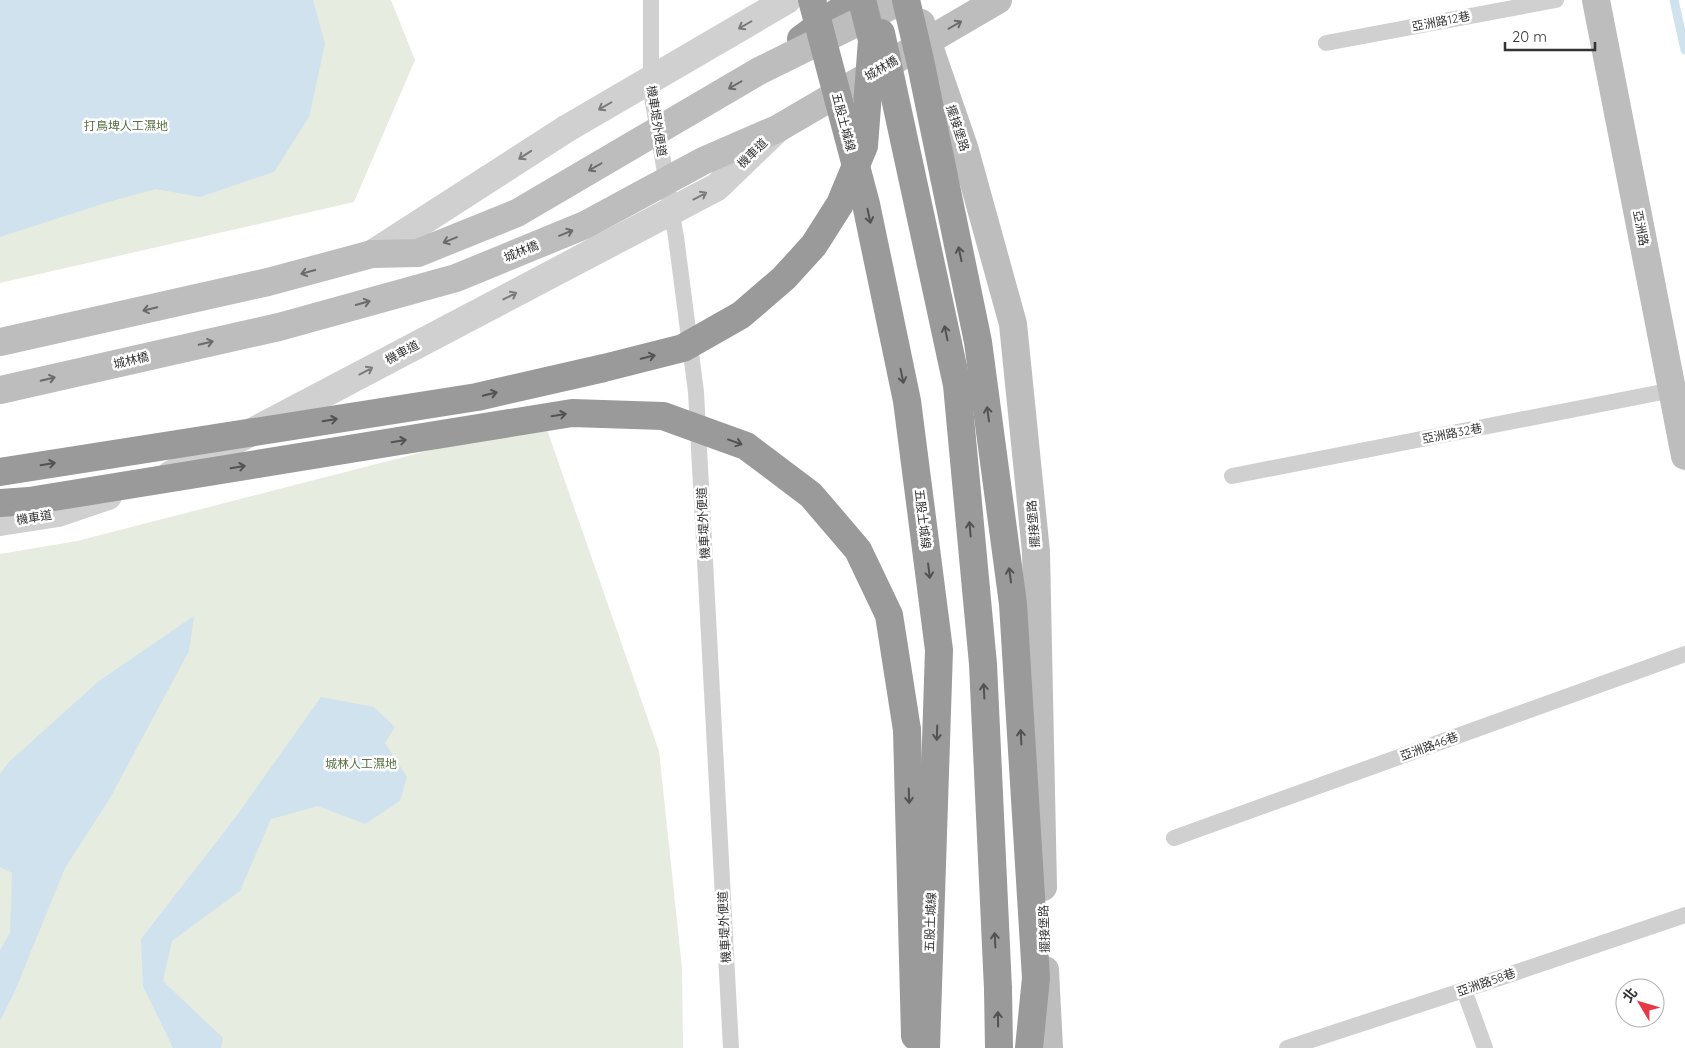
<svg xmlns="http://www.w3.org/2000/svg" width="1685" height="1048" font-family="Quicksand,'Noto Sans TC',sans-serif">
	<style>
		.green { fill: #e6ecdf }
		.water { fill: #cfe2ee }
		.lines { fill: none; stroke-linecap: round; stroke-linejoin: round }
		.stream { stroke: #cfe2ee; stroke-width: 9 }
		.lane { stroke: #d0d0d0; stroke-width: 16 }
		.street { stroke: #d0d0d0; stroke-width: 28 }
		.secondary { stroke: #bdbdbd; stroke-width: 28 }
		.highway { stroke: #9a9a9a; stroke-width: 28 }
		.street-bridge { stroke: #d0d0d0; stroke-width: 28 }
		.secondary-bridge { stroke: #bdbdbd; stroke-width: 28 }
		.highway-bridge { stroke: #9a9a9a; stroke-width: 28 }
		.oneway { stroke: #7a7a7a }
		.oneway2 { stroke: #6a6a6a }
		.oneway3 { stroke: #525252 }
		.labels { text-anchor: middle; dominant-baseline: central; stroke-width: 5; stroke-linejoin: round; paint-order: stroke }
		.street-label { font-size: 12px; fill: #333; stroke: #fff }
		.park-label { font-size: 12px; fill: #56703f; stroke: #fff }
	</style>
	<rect width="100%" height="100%" fill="#fff"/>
	<!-- green -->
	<g class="green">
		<polygon points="0,0 391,0 415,60 354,202 0,283"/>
		<polygon points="544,421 659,751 682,968 683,1048 0,1048 0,554 77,541"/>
	</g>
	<!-- water -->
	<g class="water">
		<polygon points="0,0 313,0 325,44 309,117 274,172 200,197 156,189 108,202 0,237"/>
		<polygon points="194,616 189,651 110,798 65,868 15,991 0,1021 0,950 10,933 12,873 0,867 0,774 9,762 99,681"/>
		<polygon points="321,697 374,707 395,727 385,743 407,777 400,801 365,824 318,806 271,819 240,891 172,941 163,981 223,1038 221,1048 173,1048 143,986 141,939 235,818"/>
	</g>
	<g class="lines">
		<!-- stream -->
		<polyline class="stream" points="1674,0 1685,50"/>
		<!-- lane -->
		<g class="lane">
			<polyline points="651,0 651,91 676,237 696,392 731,1048"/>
			<polyline points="1326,43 1556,0"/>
			<polyline points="1232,476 1673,390"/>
			<polyline points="1174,838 1685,654"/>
			<polyline points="1464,990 1485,1048"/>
			<polyline points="1287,1048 1464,990 1685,915"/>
		</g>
		<!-- street -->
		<polyline class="street" points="372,254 566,129"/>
		<!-- secondary -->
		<g class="secondary">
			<polyline points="1596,0 1685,456"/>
			<polyline points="921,23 964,147 1013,324 1036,552 1043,887"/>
			<polyline points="0,342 268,282 372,254"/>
			<polyline points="1045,970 1049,1048"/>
		</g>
		<!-- highway -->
		<g class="highway">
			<polyline points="801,39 854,0"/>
			<polyline points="907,730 915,1036"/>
			<polyline points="998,989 999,1048"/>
		</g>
		<!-- street-bridge -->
		<g class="street-bridge">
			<polyline points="566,129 787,0"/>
			<polyline points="170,475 717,187 775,131"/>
			<polyline points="0,522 58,513 108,496"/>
		</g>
		<!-- secondary-bridge -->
		<g class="secondary-bridge">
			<polyline points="372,254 418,253 517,213 759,71 903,0"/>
			<polyline points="0,390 279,327 456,278 585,225 703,161 777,129 998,0"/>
		</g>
		<!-- highway-bridge -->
		<g class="highway-bridge">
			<polyline points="812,0 866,204 907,401 939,650 926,1048"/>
			<polyline points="906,0 920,60 978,342 1013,604 1036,978 1029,1048"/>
			<polyline points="881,33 957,385 983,664 998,989"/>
			<polyline points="0,472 477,397 604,368 683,348 741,315 784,278 814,245 840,204 864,146 872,40 862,0"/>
			<polyline points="0,503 29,501 572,413 663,416 746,446 811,495 858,550 889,615 907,730"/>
		</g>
	</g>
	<!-- one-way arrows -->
	<defs><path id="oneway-shaft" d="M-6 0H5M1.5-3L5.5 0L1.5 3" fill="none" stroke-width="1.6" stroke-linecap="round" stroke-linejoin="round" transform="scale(1.25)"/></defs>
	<g class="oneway">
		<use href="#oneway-shaft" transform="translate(745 25) rotate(150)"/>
		<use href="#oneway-shaft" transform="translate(605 106) rotate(150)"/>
		<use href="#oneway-shaft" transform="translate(525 155) rotate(147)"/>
		<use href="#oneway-shaft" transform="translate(700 196) rotate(-28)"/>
		<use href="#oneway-shaft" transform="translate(510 296) rotate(-27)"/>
		<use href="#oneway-shaft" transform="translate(366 371) rotate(-28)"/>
	</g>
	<g class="oneway2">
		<use href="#oneway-shaft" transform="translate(955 25) rotate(-30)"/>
		<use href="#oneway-shaft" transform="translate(735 85) rotate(150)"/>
		<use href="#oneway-shaft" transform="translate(595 167) rotate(150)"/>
		<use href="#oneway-shaft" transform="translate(566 233) rotate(-22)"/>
		<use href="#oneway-shaft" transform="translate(450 240) rotate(158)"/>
		<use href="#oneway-shaft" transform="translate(308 272) rotate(165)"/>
		<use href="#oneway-shaft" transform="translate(363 303) rotate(-16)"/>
		<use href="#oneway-shaft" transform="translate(150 309) rotate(167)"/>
		<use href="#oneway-shaft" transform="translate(206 343) rotate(-13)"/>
		<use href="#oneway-shaft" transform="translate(48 379) rotate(-13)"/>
	</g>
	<g class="oneway3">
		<use href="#oneway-shaft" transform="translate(869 216) rotate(78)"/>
		<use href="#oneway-shaft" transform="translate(960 254) rotate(-102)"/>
		<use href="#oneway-shaft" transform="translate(946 333) rotate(-102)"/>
		<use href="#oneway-shaft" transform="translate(648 357) rotate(-14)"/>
		<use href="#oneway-shaft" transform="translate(902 376) rotate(78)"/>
		<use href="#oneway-shaft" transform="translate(490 394) rotate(-13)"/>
		<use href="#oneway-shaft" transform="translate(988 414) rotate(-98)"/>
		<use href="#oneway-shaft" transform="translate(559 415) rotate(-9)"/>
		<use href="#oneway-shaft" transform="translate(330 420) rotate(-9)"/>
		<use href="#oneway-shaft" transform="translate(399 441) rotate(-9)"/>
		<use href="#oneway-shaft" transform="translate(735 442) rotate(20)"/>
		<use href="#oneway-shaft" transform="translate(48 464) rotate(-9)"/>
		<use href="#oneway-shaft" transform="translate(238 467) rotate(-9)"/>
		<use href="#oneway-shaft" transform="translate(970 529) rotate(-95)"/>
		<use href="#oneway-shaft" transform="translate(929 571) rotate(83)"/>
		<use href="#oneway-shaft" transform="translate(1010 575) rotate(-98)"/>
		<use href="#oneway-shaft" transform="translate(984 691) rotate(-93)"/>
		<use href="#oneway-shaft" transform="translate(937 733) rotate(92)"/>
		<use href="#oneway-shaft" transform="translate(1021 737) rotate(-93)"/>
		<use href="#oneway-shaft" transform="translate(909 796) rotate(88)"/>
		<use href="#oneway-shaft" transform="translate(995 940) rotate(-93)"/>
		<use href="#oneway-shaft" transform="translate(998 1019) rotate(-91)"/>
	</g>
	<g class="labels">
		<!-- street labels -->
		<g class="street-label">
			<text transform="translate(1441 21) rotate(-11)">亞洲路12巷</text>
			<text transform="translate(881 68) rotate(-30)">城林橋</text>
			<text transform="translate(657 121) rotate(81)">機車堤外便道</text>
			<text transform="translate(844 122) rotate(75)">五股土城線</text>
			<text transform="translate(958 128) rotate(72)">擺接堡路</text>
			<text transform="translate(752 153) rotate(-44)">機車道</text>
			<text transform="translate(1641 228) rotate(79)">亞洲路</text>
			<text transform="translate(521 251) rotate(-22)">城林橋</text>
			<text transform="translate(402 352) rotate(-28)">機車道</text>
			<text transform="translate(131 360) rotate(-13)">城林橋</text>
			<text transform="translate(1452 433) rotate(-11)">亞洲路32巷</text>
			<text transform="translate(34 517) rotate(-9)">機車道</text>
			<text transform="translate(923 519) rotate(83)">五股土城線</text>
			<text transform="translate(703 523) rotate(-93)">機車堤外便道</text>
			<text transform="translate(1033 524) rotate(-95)">擺接堡路</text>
			<text transform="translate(1429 746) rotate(-20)">亞洲路46巷</text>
			<text transform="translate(930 922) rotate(-88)">五股土城線</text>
			<text transform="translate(724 927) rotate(-93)">機車堤外便道</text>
			<text transform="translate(1044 929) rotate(-92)">擺接堡路</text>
			<text transform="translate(1486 982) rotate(-19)">亞洲路58巷</text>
		</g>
		<!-- park labels -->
		<g class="park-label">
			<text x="126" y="125">打鳥埤人工濕地</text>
			<text x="361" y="763">城林人工濕地</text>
		</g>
	</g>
	<!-- north arrow -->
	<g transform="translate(1640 1003) rotate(308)"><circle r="24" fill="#ffffff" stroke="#adadad"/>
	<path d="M0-4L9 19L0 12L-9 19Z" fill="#e63946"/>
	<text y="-8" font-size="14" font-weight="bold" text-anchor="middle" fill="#333333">北</text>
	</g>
	<!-- scale -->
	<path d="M1505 42v8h90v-8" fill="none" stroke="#333333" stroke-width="2.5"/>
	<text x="1512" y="42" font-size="15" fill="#333333" stroke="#ffffff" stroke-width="4" paint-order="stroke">20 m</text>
</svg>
